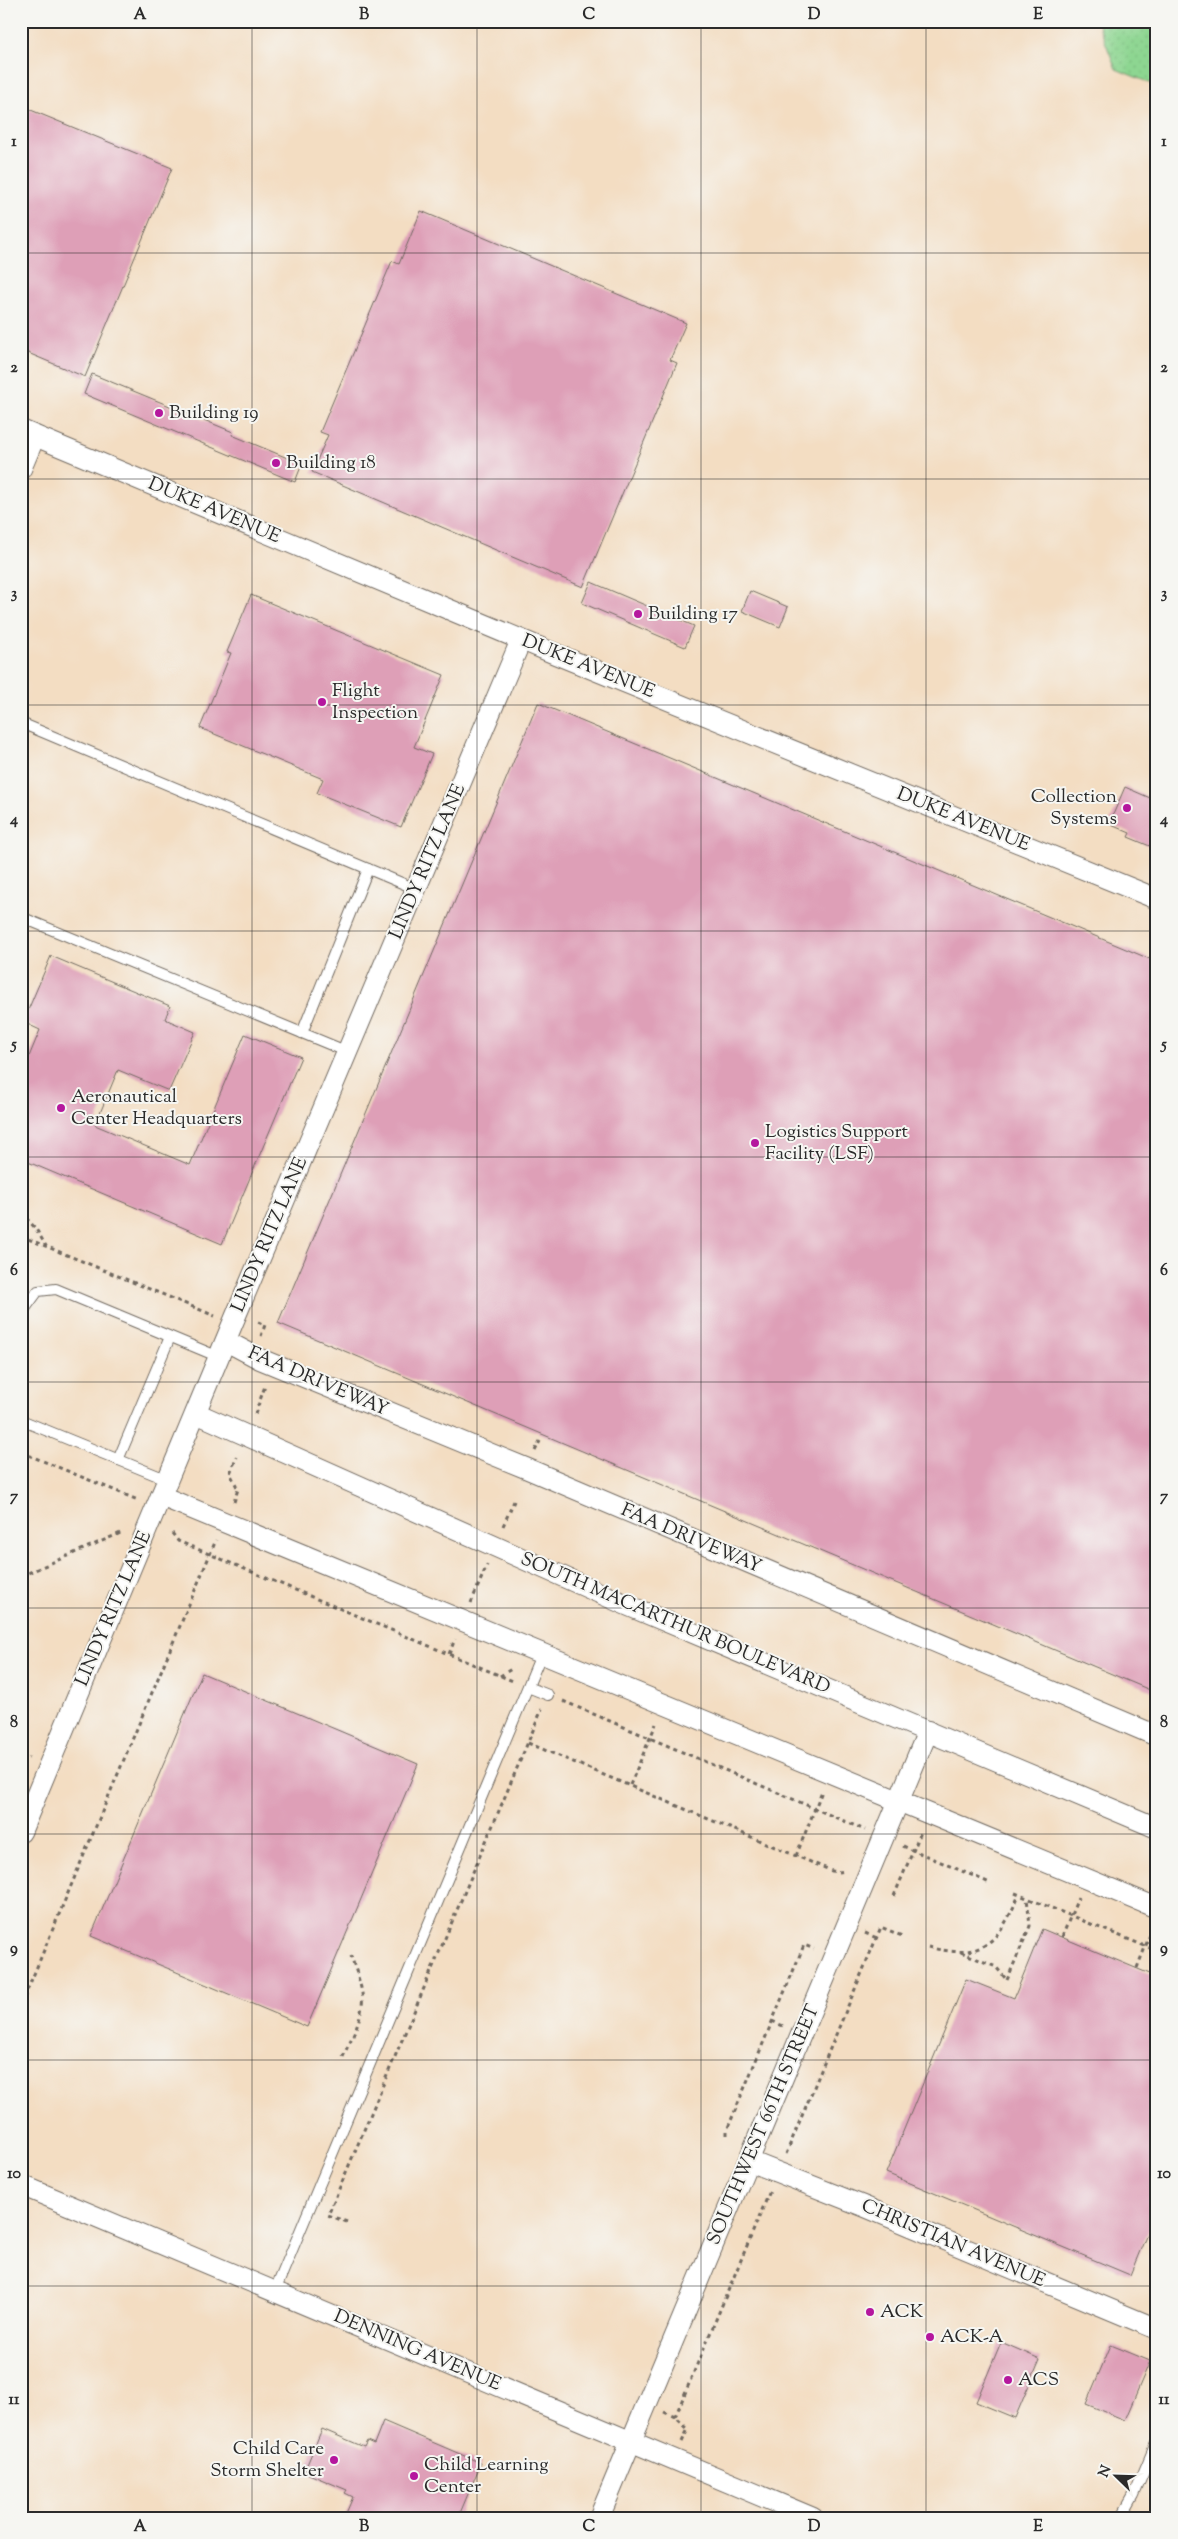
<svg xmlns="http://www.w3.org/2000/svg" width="1178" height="2539" font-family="'Sorts Mill Goudy',serif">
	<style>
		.grass { fill: url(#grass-dots); stroke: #5c805e }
		.building { fill: #de9fb7 }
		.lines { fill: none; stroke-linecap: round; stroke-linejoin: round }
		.lane-casing { stroke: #716960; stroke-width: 12 }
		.street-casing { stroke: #716960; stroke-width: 22 }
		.path { stroke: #716960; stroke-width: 3; stroke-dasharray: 4 4; stroke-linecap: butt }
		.lane { stroke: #fff; stroke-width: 10 }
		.street { stroke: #fff; stroke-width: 20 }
		.grid { fill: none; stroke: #2b2b2b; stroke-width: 1; stroke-opacity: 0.55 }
		.poi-dot { fill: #b5179e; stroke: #f6f6f2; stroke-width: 2 }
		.labels { text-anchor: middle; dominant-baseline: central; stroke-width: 4; stroke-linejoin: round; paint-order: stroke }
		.poi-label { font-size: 19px; fill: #2b2b2b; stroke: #f6f6f2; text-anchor: start }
		.street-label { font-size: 19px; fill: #2b2b2b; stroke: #f6f6f2 }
		.neatline { fill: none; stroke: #2b2b2b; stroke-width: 2 }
		.grid-label { font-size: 16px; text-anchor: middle; font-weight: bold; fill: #2b2b2b }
	</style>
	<defs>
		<pattern id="grass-dots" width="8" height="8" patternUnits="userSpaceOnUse" patternTransform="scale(1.25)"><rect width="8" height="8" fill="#8dd691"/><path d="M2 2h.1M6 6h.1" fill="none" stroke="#7ab87d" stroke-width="1.8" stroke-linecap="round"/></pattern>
	</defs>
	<rect width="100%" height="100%" fill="#f6f6f2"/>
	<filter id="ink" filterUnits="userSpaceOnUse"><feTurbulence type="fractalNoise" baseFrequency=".02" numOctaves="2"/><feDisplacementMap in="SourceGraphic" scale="10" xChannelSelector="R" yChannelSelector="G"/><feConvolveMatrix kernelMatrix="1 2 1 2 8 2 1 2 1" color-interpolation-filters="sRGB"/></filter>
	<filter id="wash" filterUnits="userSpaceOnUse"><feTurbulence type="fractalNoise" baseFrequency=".0096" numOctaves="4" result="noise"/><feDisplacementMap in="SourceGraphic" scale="20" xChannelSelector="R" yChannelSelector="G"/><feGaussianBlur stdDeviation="1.12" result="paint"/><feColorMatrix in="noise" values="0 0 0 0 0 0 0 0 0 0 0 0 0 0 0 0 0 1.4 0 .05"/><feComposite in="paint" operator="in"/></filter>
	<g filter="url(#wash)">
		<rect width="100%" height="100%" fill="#f3ddc2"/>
		<!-- grass -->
		<polygon class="grass" points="1097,21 1157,21 1157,86 1116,69"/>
		<g id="blocks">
			<!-- building -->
			<g class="building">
				<polygon points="21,106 172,168 85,377 21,350"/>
				<polygon points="421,211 686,323 670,360 677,363 583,587 312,472 328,435 320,432 392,261 399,264"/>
				<polygon points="92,374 233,432 232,435 302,464 295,482 84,394"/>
				<polygon points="591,582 694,626 685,647 582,603"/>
				<polygon points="750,591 788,607 780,627 742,611"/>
				<polygon points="251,595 444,675 414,747 432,754 401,827 317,793 323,779 200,728 231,653 227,652"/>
				<polygon points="538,703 1157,962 1157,1693 278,1323"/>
				<polygon points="1125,787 1157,801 1157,849 1128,837 1130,833 1109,824"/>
				<polygon points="51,956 170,1006 165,1019 195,1032 169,1091 118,1070 95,1125 190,1165 245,1034 301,1057 222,1244 21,1159 21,1076 40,1030 23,1022"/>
				<polygon points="202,1673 418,1764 307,2027 91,1936"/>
				<polygon points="1042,1929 1157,1977 1157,2210 1130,2275 886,2173 966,1979 1014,1998"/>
				<polygon points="1001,2342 1040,2359 1015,2418 976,2402"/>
				<polygon points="1111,2345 1150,2361 1125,2420 1086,2404"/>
				<polygon points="383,2421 481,2463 458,2518 344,2518 353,2497 345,2493 347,2490 304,2472 322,2429 364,2447 367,2441 374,2444"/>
			</g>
		</g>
	</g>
	<g filter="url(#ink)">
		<use href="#blocks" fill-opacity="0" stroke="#716960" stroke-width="1"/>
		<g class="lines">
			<!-- lane casing -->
			<g class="lane-casing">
				<g id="lane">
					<polyline points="21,723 416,889"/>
					<polyline points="21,917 348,1052"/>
					<polyline points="302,1033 368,869"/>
					<polyline points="21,1314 38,1291 56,1289 219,1357"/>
					<polyline points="21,1420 168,1480"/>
					<polyline points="118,1460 170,1337"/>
					<polyline points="528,1687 548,1695"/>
					<polyline points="275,2291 541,1655"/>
					<polyline points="1121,2518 1134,2495 1157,2441"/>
				</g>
			</g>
			<!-- street casing -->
			<g class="street-casing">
				<g id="street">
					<polyline points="21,430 553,653 1157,899"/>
					<polyline points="21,469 35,436"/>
					<polyline points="226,1341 260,1359 528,1469 1157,1736"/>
					<polyline points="196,1413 622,1603 1157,1828"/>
					<polyline points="161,1496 1157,1908"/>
					<polyline points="21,1832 237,1313 521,640"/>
					<polyline points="749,2161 863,2206 1157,2329"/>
					<polyline points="21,2185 813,2518"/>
					<polyline points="599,2518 928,1731"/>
				</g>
			</g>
			<!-- path -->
			<g class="path">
				<polyline points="21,1212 36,1229 46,1246"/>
				<polyline points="21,1236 215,1316"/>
				<polyline points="21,1260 25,1263 21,1272"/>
				<polyline points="258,1322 265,1325 261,1336"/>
				<polyline points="255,1414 265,1386"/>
				<polyline points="535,1451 540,1441"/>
				<polyline points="21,1452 138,1500"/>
				<polyline points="234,1502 238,1489 230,1473 237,1457"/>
				<polyline points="503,1526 514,1501"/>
				<polyline points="172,1533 178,1541 513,1681"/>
				<polyline points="21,1576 123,1532"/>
				<polyline points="471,1603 487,1565"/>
				<polyline points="449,1654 455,1639"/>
				<polyline points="500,1676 513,1668"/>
				<polyline points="563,1701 865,1830"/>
				<polyline points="528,1743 832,1871 839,1872 846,1871"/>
				<polyline points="21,1755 29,1758"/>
				<polyline points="630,1785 656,1724"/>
				<polyline points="903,1846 990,1883"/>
				<polyline points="796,1856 822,1791"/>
				<polyline points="1015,1893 1157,1951"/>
				<polyline points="894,1896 921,1832"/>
				<polyline points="865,1933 877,1938"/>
				<polyline points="1062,1937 1078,1898"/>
				<path d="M928,1947C983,1961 998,1943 1019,1895"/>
				<polyline points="961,1952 996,1967 1006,1979"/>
				<polyline points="1137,1968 1153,1927"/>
				<polyline points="1007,1980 1030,1926 1027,1898"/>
				<polyline points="21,2005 216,1540"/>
				<polyline points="772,2021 783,2026"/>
				<path d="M343,2057C351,2038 365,2015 362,1993C360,1981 355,1968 351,1956"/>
				<polyline points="727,2135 727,2130 804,1945 814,1949"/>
				<polyline points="786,2154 881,1927 902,1936"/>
				<polyline points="347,2222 328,2215 542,1709"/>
				<polyline points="664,2412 675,2417"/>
				<polyline points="682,2442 688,2429 675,2417 770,2191"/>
			</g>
			<!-- lane -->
			<use href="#lane" class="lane"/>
			<!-- street -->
			<use href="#street" class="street"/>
		</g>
	</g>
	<!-- grid -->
	<path class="grid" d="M252,21V2518M477,21V2518M701,21V2518M926,21V2518M21,253H1157M21,479H1157M21,705H1157M21,931H1157M21,1157H1157M21,1382H1157M21,1608H1157M21,1834H1157M21,2060H1157M21,2286H1157"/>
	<!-- markers -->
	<g class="poi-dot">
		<circle cx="159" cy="413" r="5"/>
		<circle cx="276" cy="463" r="5"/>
		<circle cx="638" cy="614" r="5"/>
		<circle cx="322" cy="702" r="5"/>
		<circle cx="1127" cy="808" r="5"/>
		<circle cx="61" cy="1108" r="5"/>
		<circle cx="755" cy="1143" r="5"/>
		<circle cx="870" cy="2312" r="5"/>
		<circle cx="930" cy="2337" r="5"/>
		<circle cx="1008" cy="2380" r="5"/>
		<circle cx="334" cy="2460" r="5"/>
		<circle cx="414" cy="2476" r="5"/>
	</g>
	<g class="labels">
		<!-- poi labels -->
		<g class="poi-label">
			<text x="169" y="413">Building 19</text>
			<text x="286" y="463">Building 18</text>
			<text x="648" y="614">Building 17</text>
			<text x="332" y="691">Flight<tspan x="332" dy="22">Inspection</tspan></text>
			<text x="1117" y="797" text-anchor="end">Collection<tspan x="1117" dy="22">Systems</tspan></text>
			<text x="71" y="1097">Aeronautical<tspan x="71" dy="22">Center Headquarters</tspan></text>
			<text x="765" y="1132">Logistics Support<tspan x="765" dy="22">Facility (LSF)</tspan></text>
			<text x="880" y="2312">ACK</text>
			<text x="940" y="2337">ACK-A</text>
			<text x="1018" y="2380">ACS</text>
			<text x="324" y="2449" text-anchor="end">Child Care<tspan x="324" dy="22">Storm Shelter</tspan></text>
			<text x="424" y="2465">Child Learning<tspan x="424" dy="22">Center</tspan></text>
		</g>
		<!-- street labels -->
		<g class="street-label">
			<text transform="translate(214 511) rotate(23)">DUKE AVENUE</text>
			<text transform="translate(588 667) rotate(22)">DUKE AVENUE</text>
			<text transform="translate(963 820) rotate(22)">DUKE AVENUE</text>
			<text transform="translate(428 862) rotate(-67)">LINDY RITZ LANE</text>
			<text transform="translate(270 1235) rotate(-67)">LINDY RITZ LANE</text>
			<text transform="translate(318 1382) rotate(23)">FAA DRIVEWAY</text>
			<text transform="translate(691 1539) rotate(23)">FAA DRIVEWAY</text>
			<text transform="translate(114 1609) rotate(-67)">LINDY RITZ LANE</text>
			<text transform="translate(675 1624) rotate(23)">SOUTH MACARTHUR BOULEVARD</text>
			<text transform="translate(764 2125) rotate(-67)">SOUTHWEST 66TH STREET</text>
			<text transform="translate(953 2244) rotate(23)">CHRISTIAN AVENUE</text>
			<text transform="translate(417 2351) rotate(23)">DENNING AVENUE</text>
		</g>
	</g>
	<!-- margin -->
	<rect width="1178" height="2539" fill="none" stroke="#f6f6f2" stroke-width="55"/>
	<!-- north arrow -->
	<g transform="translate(1116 2476) rotate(293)" stroke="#f6f6f2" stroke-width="4" paint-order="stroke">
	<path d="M0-4L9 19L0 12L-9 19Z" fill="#2b2b2b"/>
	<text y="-8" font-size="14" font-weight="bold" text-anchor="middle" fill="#2b2b2b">N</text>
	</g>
	<rect x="28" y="28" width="1122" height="2484" class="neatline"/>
	<g class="grid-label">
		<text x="140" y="19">A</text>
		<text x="364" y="19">B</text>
		<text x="589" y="19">C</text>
		<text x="814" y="19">D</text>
		<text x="1038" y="19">E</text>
		<text x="14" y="146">1</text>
		<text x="1164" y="146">1</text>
		<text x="14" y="372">2</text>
		<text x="1164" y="372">2</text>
		<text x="14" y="598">3</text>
		<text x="1164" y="598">3</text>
		<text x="14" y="824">4</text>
		<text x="1164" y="824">4</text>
		<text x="14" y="1049">5</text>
		<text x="1164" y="1049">5</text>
		<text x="14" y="1275">6</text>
		<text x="1164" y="1275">6</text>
		<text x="14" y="1501">7</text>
		<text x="1164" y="1501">7</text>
		<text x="14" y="1727">8</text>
		<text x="1164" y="1727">8</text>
		<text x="14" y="1953">9</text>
		<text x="1164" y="1953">9</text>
		<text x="14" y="2178">10</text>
		<text x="1164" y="2178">10</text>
		<text x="14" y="2404">11</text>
		<text x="1164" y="2404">11</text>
		<text x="140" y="2531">A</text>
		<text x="364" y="2531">B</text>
		<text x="589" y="2531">C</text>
		<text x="814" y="2531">D</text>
		<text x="1038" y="2531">E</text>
	</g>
</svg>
